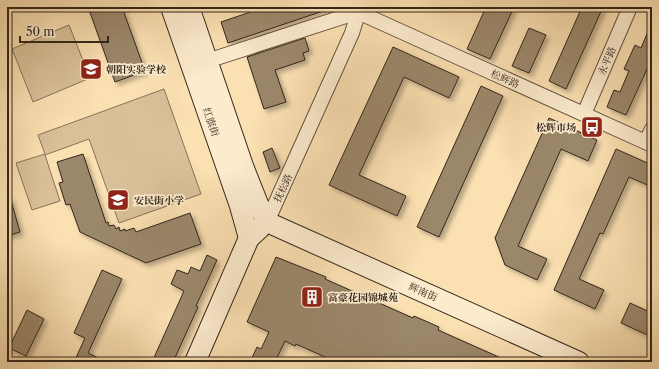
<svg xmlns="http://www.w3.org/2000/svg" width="659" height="369" font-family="'Libre Caslon Text','Noto Serif SC',serif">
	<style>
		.green { fill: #d9c098; stroke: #86735a }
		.building { fill: #9b876a; stroke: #33261b; filter: url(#shadow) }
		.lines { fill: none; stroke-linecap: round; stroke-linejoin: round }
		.street-casing { stroke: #655441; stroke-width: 16 }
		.secondary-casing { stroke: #33261b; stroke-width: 22 }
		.street { stroke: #fcebcd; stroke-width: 14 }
		.secondary { stroke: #fcebcd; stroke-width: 20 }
		.labels { text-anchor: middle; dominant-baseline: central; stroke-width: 3.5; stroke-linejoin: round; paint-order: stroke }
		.street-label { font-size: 10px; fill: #33261b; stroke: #fcebcd }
		.poi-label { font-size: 10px; font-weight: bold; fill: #33261b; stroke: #fcebcd; text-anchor: start }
	</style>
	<defs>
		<filter id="shadow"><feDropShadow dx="3.5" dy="3.5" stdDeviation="2" flood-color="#0004"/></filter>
	</defs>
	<rect width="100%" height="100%" fill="#fbe0b2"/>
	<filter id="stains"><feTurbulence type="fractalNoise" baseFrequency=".005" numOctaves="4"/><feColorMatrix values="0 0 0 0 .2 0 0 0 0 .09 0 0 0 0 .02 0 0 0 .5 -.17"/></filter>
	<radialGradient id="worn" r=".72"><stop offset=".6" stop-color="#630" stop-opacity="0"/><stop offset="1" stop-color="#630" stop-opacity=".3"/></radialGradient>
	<!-- green -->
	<g class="green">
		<polygon points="69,25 90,78 33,102 12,49"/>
		<polygon points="164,89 201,194 119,223 89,139 45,155 60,201 32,210 16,163 45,154 38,135"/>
	</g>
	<!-- building -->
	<g class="building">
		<polygon points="88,7 122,7 145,71 115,82"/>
		<polygon points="265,7 328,7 329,9 228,43 221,22"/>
		<polygon points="486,7 514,7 490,59 467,49"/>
		<polygon points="582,7 603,7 566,89 549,81"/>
		<polygon points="652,22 652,58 626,115 607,107 614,90 620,92 629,71 624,69 635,45 641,48"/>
		<polygon points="529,28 546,35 529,73 512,66"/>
		<polygon points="305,38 309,51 303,53 305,60 275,70 286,102 264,109 247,57"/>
		<polygon points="393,47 459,77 449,98 404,77 359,175 406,196 397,216 329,185"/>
		<polygon points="481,86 503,96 439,237 417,227"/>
		<polygon points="549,118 597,140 588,161 561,149 518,246 547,259 537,280 505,265 495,238"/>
		<polygon points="272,148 280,168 270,172 263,152"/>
		<polygon points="616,149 652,165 652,187 629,177 603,234 600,233 579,279 604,290 595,309 554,290"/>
		<polygon points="83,154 106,223 108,222 109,226 114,225 116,229 119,227 120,231 125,229 125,231 134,228 136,232 190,213 201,244 146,263 80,232 70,204 66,205 59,183 63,182 57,162"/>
		<polygon points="10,197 20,232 7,236 7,198"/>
		<polygon points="207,255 217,260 196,306 198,307 173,362 152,362 184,291 171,284 177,270 188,274 191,267 200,271"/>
		<polygon points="276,257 326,277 325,279 413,318 414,316 439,327 438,330 510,362 336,362 296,344 295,346 285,341 275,362 250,362 257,347 261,349 269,332 247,322"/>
		<polygon points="102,270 122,279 88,353 107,362 74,362 85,338 74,333"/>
		<polygon points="630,303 652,313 652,337 621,323"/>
		<polygon points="27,310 44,319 26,356 9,348"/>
	</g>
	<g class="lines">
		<!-- street casing -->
		<g class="street-casing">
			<g id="street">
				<polyline points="207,61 358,12 652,145"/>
				<polyline points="584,114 630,7"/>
				<polyline points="646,142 652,129"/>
				<polyline points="267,222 352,33 360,7"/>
			</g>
		</g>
		<!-- secondary casing -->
		<g class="secondary-casing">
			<g id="secondary">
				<polyline points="171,7 240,206 249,238"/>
				<polyline points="189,7 243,166 258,204 267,222"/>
				<polyline points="267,222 579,362"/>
				<polyline points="195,362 249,238 260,228"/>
			</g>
		</g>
		<!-- street -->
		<use href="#street" class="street"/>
		<!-- secondary -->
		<use href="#secondary" class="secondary"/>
	</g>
	<!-- icons -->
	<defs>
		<g id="school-square" transform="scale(1.15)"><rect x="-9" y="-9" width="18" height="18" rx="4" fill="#8f2418" stroke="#fcebcd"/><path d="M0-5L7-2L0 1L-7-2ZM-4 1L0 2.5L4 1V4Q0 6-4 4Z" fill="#fff"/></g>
		<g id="bus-square" transform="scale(1.15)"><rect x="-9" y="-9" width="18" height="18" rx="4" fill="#8f2418" stroke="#fcebcd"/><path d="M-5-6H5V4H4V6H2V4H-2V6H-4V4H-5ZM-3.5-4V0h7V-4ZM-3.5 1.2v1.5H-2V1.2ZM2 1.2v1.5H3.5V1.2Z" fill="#fff"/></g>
		<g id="building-square" transform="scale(1.15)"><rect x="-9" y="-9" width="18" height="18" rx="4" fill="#8f2418" stroke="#fcebcd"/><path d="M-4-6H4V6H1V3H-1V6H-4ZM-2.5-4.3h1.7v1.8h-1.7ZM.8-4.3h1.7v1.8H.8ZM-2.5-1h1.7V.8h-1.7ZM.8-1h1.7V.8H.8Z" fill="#fff"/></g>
	</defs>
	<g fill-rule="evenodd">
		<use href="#school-square" x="91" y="69"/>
		<use href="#bus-square" x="592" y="127"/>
		<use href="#school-square" x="118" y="200"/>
		<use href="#building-square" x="312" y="297"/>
	</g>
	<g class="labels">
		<!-- street labels -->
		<g class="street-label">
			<text transform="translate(607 61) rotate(-67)">永平路</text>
			<text transform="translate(505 79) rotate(24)">松辉路</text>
			<text transform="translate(211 122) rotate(71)">红旗街</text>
			<text transform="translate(283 188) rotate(-65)">抚松路</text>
			<text transform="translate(423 292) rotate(24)">辉南街</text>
		</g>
		<!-- poi labels -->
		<g class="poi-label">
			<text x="106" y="69">朝阳实验学校</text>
			<text x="576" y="127" text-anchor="end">松辉市场</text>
			<text x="134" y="200">安民街小学</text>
			<text x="328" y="297">富豪花园锦城苑</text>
		</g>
	</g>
	<!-- margin -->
	<rect width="659" height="369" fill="none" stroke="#fbe0b2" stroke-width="24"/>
	<rect x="8" y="8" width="643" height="353" fill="none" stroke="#33261b" stroke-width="2"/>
	<rect x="12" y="12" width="635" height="345" fill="none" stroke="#33261b"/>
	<!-- scale -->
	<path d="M20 36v6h88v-6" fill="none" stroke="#33261b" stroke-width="2"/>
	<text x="26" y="36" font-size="12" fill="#33261b" stroke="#fcebcd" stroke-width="3" paint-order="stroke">50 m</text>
	<rect width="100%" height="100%" filter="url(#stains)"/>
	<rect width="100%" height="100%" fill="url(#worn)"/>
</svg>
